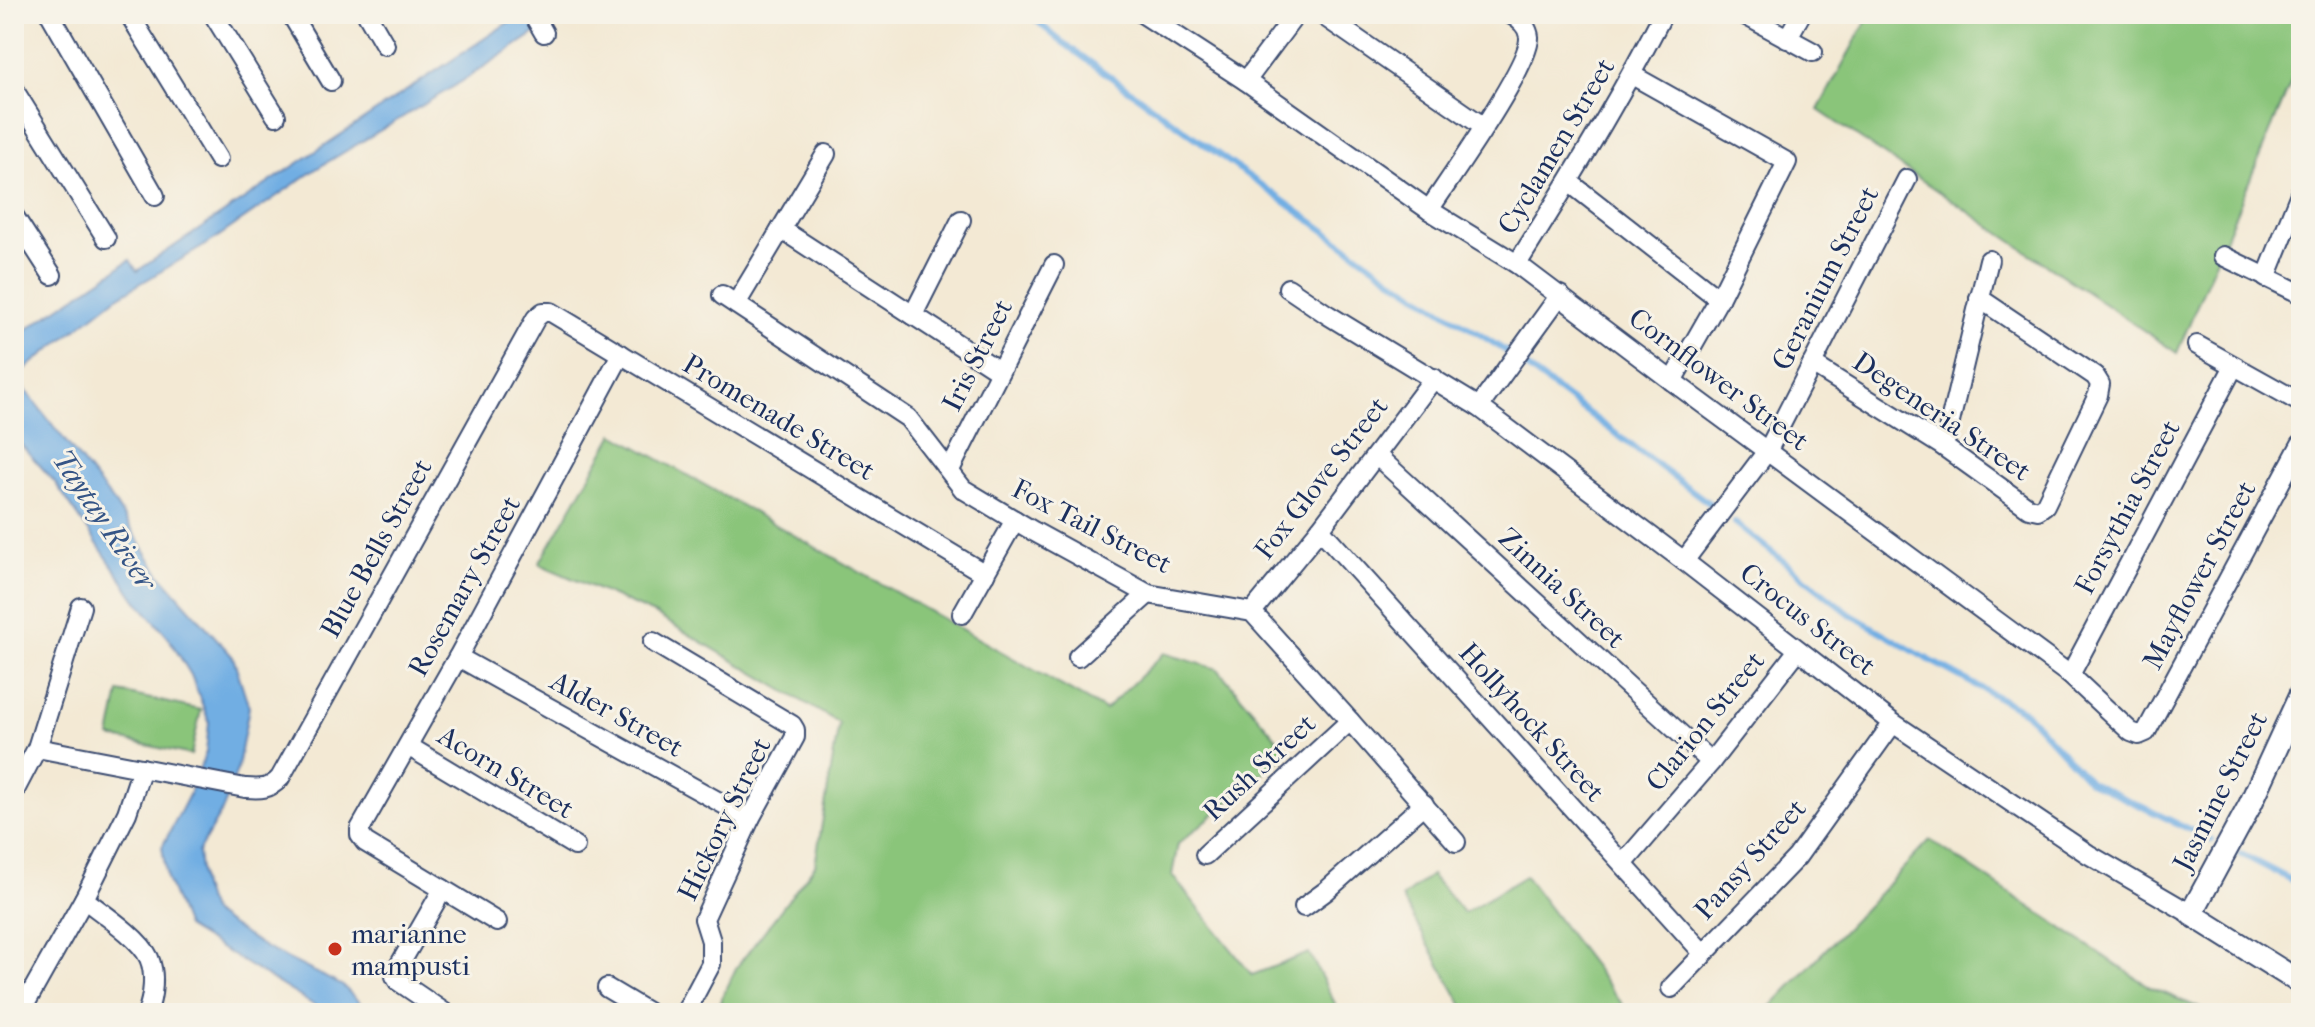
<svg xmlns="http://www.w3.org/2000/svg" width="2315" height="1027" font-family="'IM FELL French Canon',serif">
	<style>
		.green { fill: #8ac57a; stroke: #527a6c; stroke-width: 2 }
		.water { fill: #71aee3; stroke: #466ea0; stroke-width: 2 }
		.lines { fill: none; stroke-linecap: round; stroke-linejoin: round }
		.stream { stroke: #71aee3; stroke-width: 6 }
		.minor-casing { stroke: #3b4b70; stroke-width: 22 }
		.tertiary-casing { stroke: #3b4b70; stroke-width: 26 }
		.minor { stroke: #fff; stroke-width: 18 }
		.tertiary { stroke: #fff; stroke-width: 22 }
		.poi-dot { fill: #c8321e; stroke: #f7f3e8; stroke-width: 3 }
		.labels { text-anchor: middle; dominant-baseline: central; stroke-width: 6; stroke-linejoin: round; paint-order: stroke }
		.street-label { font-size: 28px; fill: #1b2f5e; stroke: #f7f3e8 }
		.poi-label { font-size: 28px; fill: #1b2f5e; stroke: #f7f3e8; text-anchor: start }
		.water-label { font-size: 30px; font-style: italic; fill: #355586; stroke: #f7f3e8 }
	</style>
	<rect width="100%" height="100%" fill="#f7f3e8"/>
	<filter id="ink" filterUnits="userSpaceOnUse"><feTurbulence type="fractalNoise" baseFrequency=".0125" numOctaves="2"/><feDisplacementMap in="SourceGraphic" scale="16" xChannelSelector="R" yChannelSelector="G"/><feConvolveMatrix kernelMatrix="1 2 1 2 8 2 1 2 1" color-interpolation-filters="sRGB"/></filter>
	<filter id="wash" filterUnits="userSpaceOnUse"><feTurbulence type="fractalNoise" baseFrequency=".006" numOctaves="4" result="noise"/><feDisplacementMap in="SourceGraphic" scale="32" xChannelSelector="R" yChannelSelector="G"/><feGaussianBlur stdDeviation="1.8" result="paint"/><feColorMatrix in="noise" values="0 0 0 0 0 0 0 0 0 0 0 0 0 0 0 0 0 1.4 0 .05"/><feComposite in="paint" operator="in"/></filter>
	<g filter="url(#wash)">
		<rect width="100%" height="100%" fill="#f3e9d4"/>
		<!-- green -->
		<g class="green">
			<polygon points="1870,14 2301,14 2301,58 2177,353 1818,110"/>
			<polygon points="614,434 1105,710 1164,653 1218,669 1288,752 1178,844 1172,875 1252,975 1309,953 1340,1013 715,1013 736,968 815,865 839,723 656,615 539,564"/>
			<polygon points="119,692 201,710 191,755 110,737"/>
			<polygon points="1930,840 2150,987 2211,1013 1765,1013"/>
			<polygon points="1431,875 1464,913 1525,876 1629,1013 1467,1013 1402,898"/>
		</g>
		<!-- water -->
		<polygon class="water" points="521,14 564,14 461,82 316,169 209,243 116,298 15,377 116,505 161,576 233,657 249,707 238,767 223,809 198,852 202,888 212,913 266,948 343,986 370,1013 327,1013 186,927 167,879 162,847 189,795 206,752 209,722 191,675 168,637 136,600 54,481 14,437 14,338 130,260 137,271"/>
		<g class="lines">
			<!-- stream -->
			<g class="stream">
				<polyline points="1029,14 1058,39 1392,279 1509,353"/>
				<polyline points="1526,367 1713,506"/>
				<polyline points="1734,522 1850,614 1920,655 2025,712 2090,782 2212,840"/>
				<polyline points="2241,854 2301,885"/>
			</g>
		</g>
	</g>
	<g filter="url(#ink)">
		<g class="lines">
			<!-- minor casing -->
			<g class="minor-casing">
				<g id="minor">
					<polyline points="50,14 155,196"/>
					<polyline points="129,14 218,159"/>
					<polyline points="213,14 276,116"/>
					<polyline points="291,14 331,81"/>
					<polyline points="367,14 385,45"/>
					<polyline points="533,14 544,33"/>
					<polyline points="1143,14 1246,81 1429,210 1517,264 1672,381 2070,675 2131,732 2139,735 2146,732 2301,444"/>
					<polyline points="1321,14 1484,127"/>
					<polyline points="1743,14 1813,52"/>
					<polyline points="1787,39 1801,14"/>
					<polyline points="1632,75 1787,162 1719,299 1672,381"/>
					<polyline points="1246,81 1296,14"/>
					<polyline points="14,90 106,238"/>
					<polyline points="1569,182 1719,299"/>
					<path d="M1429,210C1448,181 1531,65 1529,37C1528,26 1519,19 1510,14"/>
					<polyline points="14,216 52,275"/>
					<polyline points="781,229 999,371"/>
					<polyline points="2223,256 2301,294"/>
					<path d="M1517,264C1569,182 1619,100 1663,14"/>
					<polyline points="2266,278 2301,191"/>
					<polyline points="1288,288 1328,315 1479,407 1684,561 1893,723 2088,854 2191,914"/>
					<polyline points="722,295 908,418 963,489 1033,531 1148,594 1252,612 1350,721 1456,842"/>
					<polyline points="736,304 826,154"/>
					<polyline points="913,315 961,220"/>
					<polyline points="2197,345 2301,403"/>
					<polyline points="1812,364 1944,447 2029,508 2038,510 2045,505 2098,395 2100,384 2095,376 1979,298"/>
					<polyline points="1479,407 1560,295"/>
					<polyline points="1944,447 1989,260"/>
					<polyline points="1376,455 1711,762"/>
					<polyline points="950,470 1054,265"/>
					<polyline points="1320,529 1703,953"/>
					<polyline points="1684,561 1768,450 1907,179"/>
					<polyline points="1252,612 1320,529 1434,378"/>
					<polyline points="962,614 1015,520"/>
					<polyline points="653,642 792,725 795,730 795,737 750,819 704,919 711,941 711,964 685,1013"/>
					<polyline points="458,657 750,819"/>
					<polyline points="1078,657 1148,594"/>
					<polyline points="2070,675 2234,366"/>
					<polyline points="408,746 575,846"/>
					<path d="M37,748L245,788C260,789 269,790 280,778L536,318L543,312H551L985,574"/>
					<polyline points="14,792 37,748 81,607"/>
					<polyline points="1205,855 1350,721"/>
					<polyline points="1623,864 1711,762 1798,650"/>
					<polyline points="443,889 396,971 395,976 398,981 445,1013"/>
					<path d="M84,899C102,913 140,938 149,958C156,974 153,997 147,1013"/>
					<polyline points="1304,907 1326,891 1424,804"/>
					<polyline points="497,922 365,842 360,835 360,829 458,657 621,354"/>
					<polyline points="607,988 649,1013"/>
					<polyline points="1671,988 1797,857 1893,723"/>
					<polyline points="20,1013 84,899 127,813 142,768"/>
				</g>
			</g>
			<!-- tertiary casing -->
			<g class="tertiary-casing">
				<polyline id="tertiary" points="2301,694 2250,805 2191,914 2301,983"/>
			</g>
			<!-- minor -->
			<use href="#minor" class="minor"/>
			<!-- tertiary -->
			<use href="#tertiary" class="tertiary"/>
		</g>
	</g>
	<!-- markers -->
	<circle class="poi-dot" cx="335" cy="949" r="8"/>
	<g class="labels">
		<!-- street labels -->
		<g class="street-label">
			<text transform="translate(1556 146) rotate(-59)">Cyclamen Street</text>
			<text transform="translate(1825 278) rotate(-63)">Geranium Street</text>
			<text transform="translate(977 355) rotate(-63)">Iris Street</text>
			<text transform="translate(1719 379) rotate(37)">Cornflower Street</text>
			<text transform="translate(1942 416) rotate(34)">Degeneria Street</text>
			<text transform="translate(779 417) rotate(31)">Promenade Street</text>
			<text transform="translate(1321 478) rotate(-52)">Fox Glove Street</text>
			<text transform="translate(2127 507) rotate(-62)">Forsythia Street</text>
			<text transform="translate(1092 526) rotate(27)">Fox Tail Street</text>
			<text transform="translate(376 548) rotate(-61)">Blue Bells Street</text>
			<text transform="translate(2199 575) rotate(-62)">Mayflower Street</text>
			<text transform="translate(464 586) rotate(-61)">Rosemary Street</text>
			<text transform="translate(1562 588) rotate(43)">Zinnia Street</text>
			<text transform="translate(1808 619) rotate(38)">Crocus Street</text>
			<text transform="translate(617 714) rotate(29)">Alder Street</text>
			<text transform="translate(1705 721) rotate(-51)">Clarion Street</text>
			<text transform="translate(1532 722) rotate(48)">Hollyhock Street</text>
			<text transform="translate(1259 767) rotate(-43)">Rush Street</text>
			<text transform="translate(506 772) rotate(31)">Acorn Street</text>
			<text transform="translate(2220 791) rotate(-63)">Jasmine Street</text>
			<text transform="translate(724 819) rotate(-64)">Hickory Street</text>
			<text transform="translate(1750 859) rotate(-48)">Pansy Street</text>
		</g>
		<!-- poi labels -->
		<g class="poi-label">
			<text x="351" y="933">marianne<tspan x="351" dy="32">mampusti</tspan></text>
		</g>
		<!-- water labels -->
		<g class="water-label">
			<text transform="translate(104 520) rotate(56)">Taytay River</text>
		</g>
	</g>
	<!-- margin -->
	<rect width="2315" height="1027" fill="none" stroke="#f7f3e8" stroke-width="48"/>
</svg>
